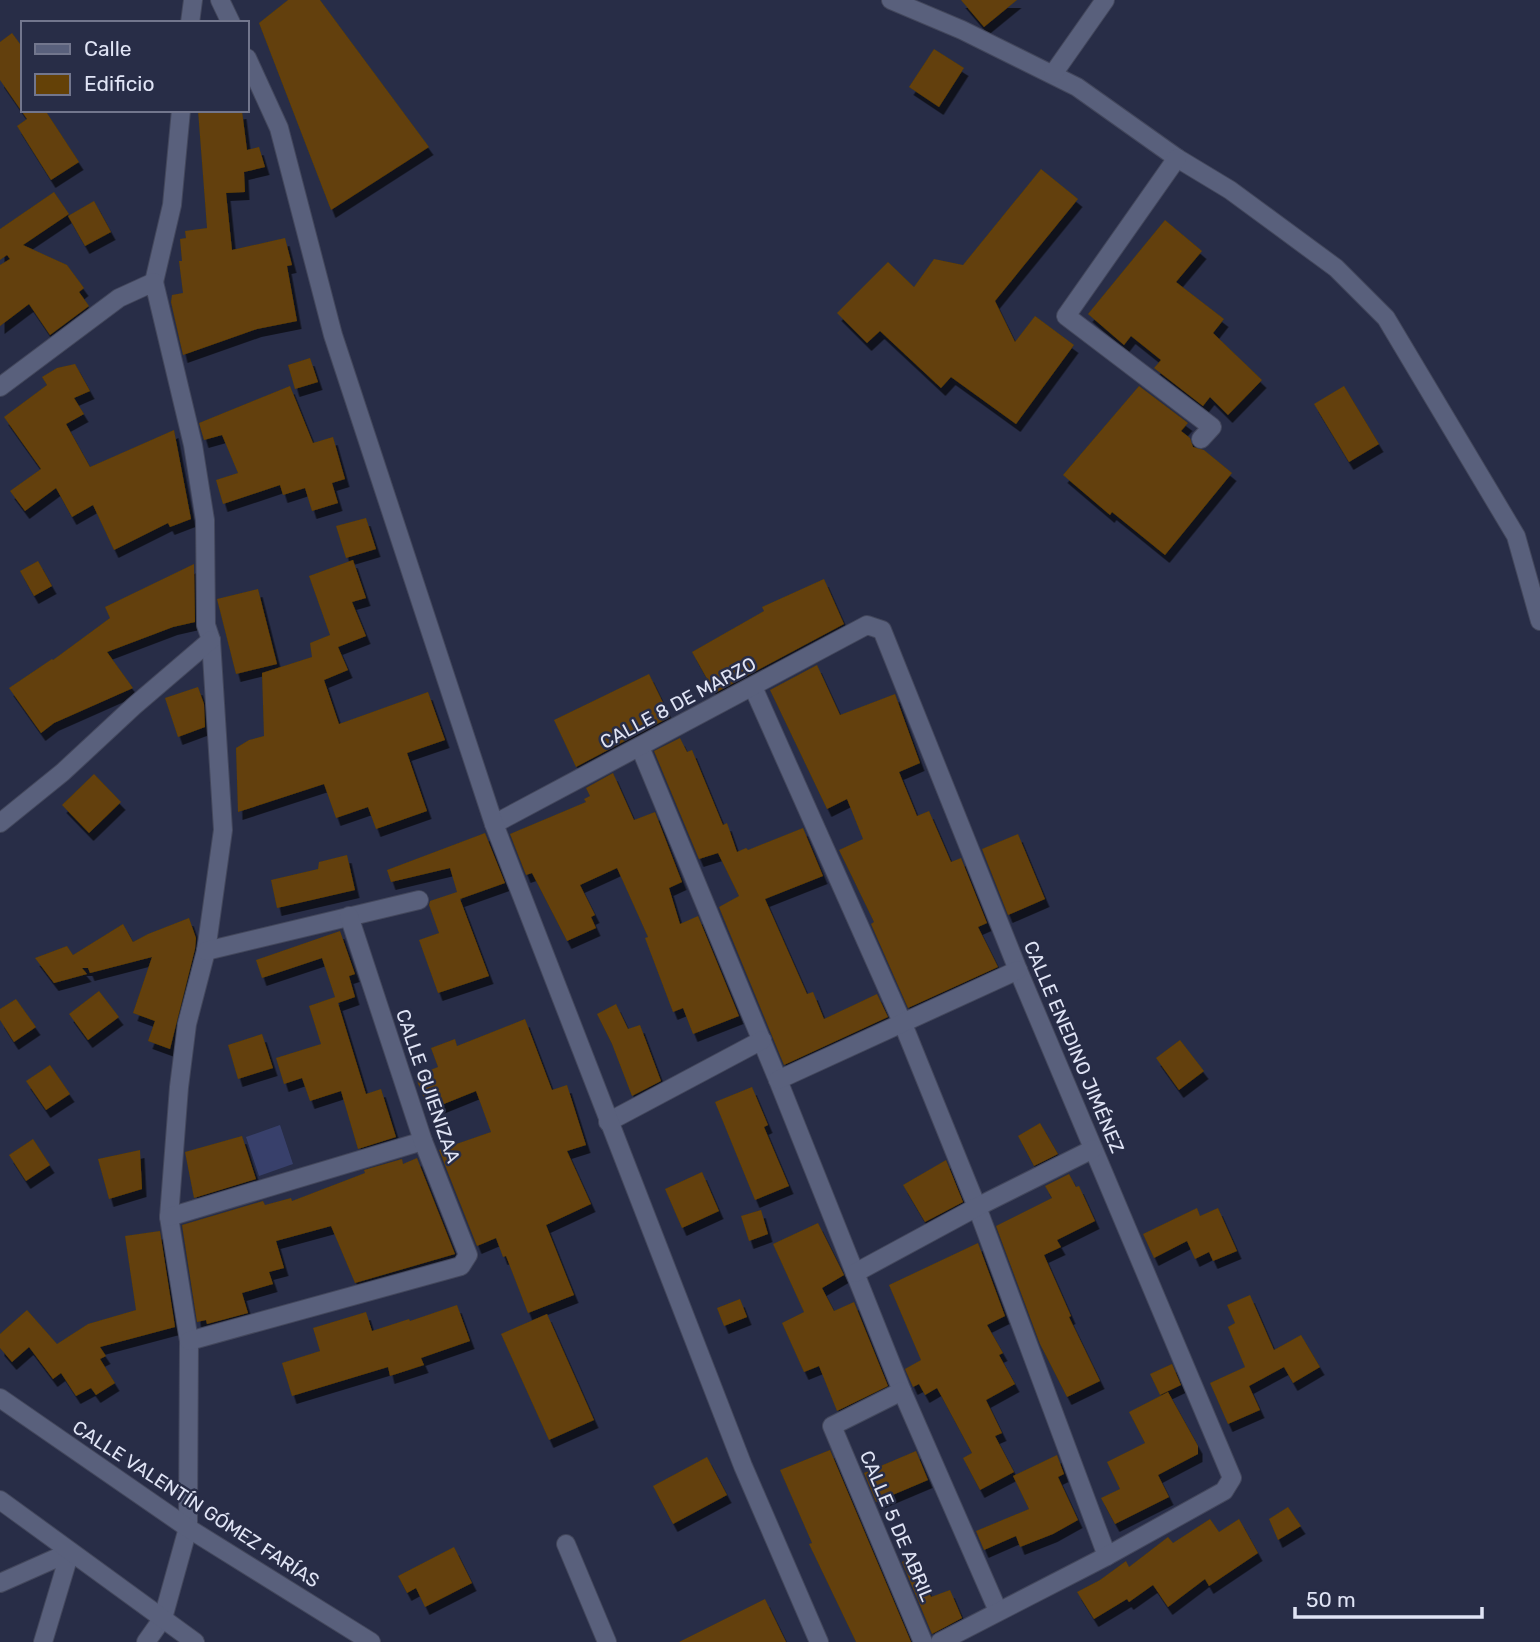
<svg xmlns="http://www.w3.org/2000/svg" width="1540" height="1642" font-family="Rubik,sans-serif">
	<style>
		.green { fill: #38406b }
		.building { fill: #644107; filter: url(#shadow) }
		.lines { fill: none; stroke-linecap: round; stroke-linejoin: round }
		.minor-casing { stroke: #43475c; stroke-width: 20 }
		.tertiary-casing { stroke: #43475c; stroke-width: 20 }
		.minor { stroke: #59607c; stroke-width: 18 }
		.tertiary { stroke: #59607c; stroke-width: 18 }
		.labels { text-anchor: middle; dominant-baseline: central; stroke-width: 5; stroke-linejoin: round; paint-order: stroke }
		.street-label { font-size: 19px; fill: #e0e4f5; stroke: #282d47 }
	</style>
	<defs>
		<filter id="shadow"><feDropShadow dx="4.5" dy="8" stdDeviation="0" flood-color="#0009"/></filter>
	</defs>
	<rect width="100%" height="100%" fill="#282d47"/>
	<!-- green -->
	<polygon class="green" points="280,1125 293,1164 259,1176 246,1137"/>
	<!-- building -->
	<g class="building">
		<polygon points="288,0 320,0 429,147 331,210 259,23"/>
		<polygon points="961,0 1017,0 984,27"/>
		<polygon points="12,33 23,48 23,110 45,110 79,162 51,180 17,126 27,119 0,80 0,42"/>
		<polygon points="934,49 964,68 939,107 909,87"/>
		<polygon points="198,110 228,110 228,113 242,111 247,150 259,147 265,167 244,172 245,192 226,193 232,250 285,238 292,265 287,266 297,321 257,329 183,355 171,302 172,295 183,293 179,261 182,261 180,239 186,238 185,231 207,228"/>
		<polygon points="1041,169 1078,199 995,301 1015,342 1035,316 1074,345 1016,424 951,377 941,388 880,331 867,343 837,313 888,262 914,287 934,259 963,265"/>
		<polygon points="54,192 69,214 23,245 67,265 84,288 79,292 89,306 50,335 29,304 0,326 0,265 10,259 7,255 0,260 0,229"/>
		<polygon points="94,201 111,232 85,246 68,216"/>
		<polygon points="1165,220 1202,251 1176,282 1224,319 1213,333 1262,380 1228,415 1210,397 1203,406 1154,368 1161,360 1131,336 1124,345 1088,314"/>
		<polygon points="310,358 318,382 295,389 288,365"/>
		<polygon points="75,364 90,391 74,398 84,414 66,424 90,467 174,430 191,519 170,527 168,523 114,550 93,505 72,517 56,488 25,511 10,491 41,469 4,417 47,385 42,377 57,368"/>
		<polygon points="290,386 313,443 333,437 345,479 332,483 338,503 312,511 305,488 283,495 280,485 223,504 216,480 238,473 222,435 204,440 199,423"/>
		<polygon points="1139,386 1188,423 1181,431 1190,438 1193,447 1204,450 1232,473 1165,555 1112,512 1110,515 1063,475"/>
		<polygon points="1344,386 1379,444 1349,462 1314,404"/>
		<polygon points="366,518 376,549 346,558 336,526"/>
		<polygon points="353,560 366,598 352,602 366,636 338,647 348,670 324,680 339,724 428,692 445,740 407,753 427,811 376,829 368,807 336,818 324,784 238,812 236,748 249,740 264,736 262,673 312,657 310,643 330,635 309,576"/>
		<polygon points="38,561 52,586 34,596 20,571"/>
		<polygon points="194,564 195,622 173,627 107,652 133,688 54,723 41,733 9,688 52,659 53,660 110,618 105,607"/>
		<polygon points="824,579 844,624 715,693 692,652 764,611 762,607"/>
		<polygon points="258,589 277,664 236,674 217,599"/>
		<polygon points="817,665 840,715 895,694 920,763 899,772 917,816 929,811 951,862 961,858 987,923 978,927 998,967 908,1008 871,924 874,922 839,850 863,839 847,799 827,809 770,690"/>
		<polygon points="649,674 670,717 576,767 554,720"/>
		<polygon points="198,687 204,704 205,727 178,737 165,698"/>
		<polygon points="680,738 687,752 692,750 723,825 727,823 737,852 746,848 748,850 803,828 823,876 765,899 807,994 813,992 824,1019 877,994 888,1017 784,1065 719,907 739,896 718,853 699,859 654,751"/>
		<polygon points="613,773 634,820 655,812 682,882 669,888 680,924 698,916 739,1016 693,1034 683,1008 673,1012 645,938 648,937 617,868 580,885 595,915 591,917 596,928 567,941 532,873 526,875 510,834 586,802 584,799 590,796 586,788"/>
		<polygon points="94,774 121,802 89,833 62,805"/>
		<polygon points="485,833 505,883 460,899 489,976 438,993 419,940 439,933 429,905 430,901 457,892 450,868 391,882 387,870"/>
		<polygon points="1018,834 1045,899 1008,915 982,849"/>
		<polygon points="347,855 355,890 277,908 271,880 318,869 319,862"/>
		<polygon points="189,918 196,938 195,949 170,1049 148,1041 155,1021 133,1013 152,957 90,973 88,968 82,968 87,974 54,983 35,958 67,946 73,955 123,924 133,942 148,934"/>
		<polygon points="340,931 355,974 349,976 355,997 338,1003 366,1094 381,1089 396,1137 358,1149 341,1091 310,1101 302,1078 284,1084 276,1058 321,1044 309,1006 335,997 322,958 262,978 256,960"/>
		<polygon points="99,991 119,1017 88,1040 69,1014"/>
		<polygon points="16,999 36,1027 14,1042 0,1020 0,1009"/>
		<polygon points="616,1004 628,1029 640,1025 661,1081 632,1096 612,1044 597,1014"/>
		<polygon points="525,1019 552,1090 567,1085 586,1145 567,1151 591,1204 546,1225 574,1295 528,1313 506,1256 503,1257 496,1238 477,1246 439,1150 491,1132 476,1091 429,1110 415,1076 438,1067 431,1048 455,1039 457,1046"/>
		<polygon points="262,1034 273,1068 238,1079 228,1045"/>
		<polygon points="1180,1040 1204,1071 1179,1090 1156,1058"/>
		<polygon points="50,1065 70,1094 46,1110 26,1081"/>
		<polygon points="752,1087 768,1125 764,1127 789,1186 755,1200 715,1102"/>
		<polygon points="1040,1123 1058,1154 1034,1166 1018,1136"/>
		<polygon points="242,1136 256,1179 194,1198 185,1152"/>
		<polygon points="33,1139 50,1165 26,1181 9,1155"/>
		<polygon points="140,1150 142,1189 109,1199 98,1159"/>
		<polygon points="417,1158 455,1254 355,1283 331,1226 276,1241 284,1268 269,1272 273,1284 242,1293 248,1313 207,1324 206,1320 197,1322 182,1225 263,1201 265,1205 291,1198 292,1201 365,1173 364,1170 402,1159 403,1164"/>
		<polygon points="946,1160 963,1202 925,1222 903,1185"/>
		<polygon points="702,1172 719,1211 682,1228 665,1189"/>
		<polygon points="1069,1174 1076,1187 1079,1186 1095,1221 1057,1240 1061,1247 1044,1255 1071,1316 1069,1317 1100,1381 1067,1397 1040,1344 996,1226 1052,1198 1045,1186"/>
		<polygon points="1197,1208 1200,1216 1218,1208 1237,1251 1213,1261 1209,1252 1195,1259 1187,1241 1154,1258 1143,1234"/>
		<polygon points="761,1210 768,1234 749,1241 741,1216"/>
		<polygon points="818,1223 844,1275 822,1288 834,1311 854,1302 888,1386 837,1411 819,1366 804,1372 782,1323 804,1312 773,1244"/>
		<polygon points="160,1231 175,1327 100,1347 106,1356 100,1359 115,1383 96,1395 91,1388 76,1396 61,1373 53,1379 29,1347 12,1362 0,1348 0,1334 27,1310 57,1344 88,1324 136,1310 125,1236"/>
		<polygon points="978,1243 1005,1316 987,1325 1003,1353 999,1355 1015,1384 986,1400 1002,1433 995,1436 1014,1472 980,1490 963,1458 972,1453 937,1388 925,1395 919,1384 913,1387 905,1369 921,1360 889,1285"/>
		<polygon points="1250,1295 1274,1350 1301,1335 1320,1367 1293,1383 1284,1367 1249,1386 1260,1410 1228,1424 1210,1383 1245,1367 1228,1327 1235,1323 1227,1305"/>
		<polygon points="740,1299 747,1317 724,1326 717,1308"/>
		<polygon points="457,1305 470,1341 421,1358 424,1365 390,1376 388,1367 292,1396 282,1363 320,1351 313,1328 366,1312 372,1331 409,1319 410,1321"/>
		<polygon points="547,1314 594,1420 549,1440 501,1334"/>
		<polygon points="1172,1364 1181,1385 1160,1395 1150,1374"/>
		<polygon points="1168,1392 1198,1446 1198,1454 1158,1475 1169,1497 1115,1524 1101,1498 1120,1489 1107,1462 1145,1443 1129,1412"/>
		<polygon points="830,1450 911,1642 856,1642 809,1544 812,1543 780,1470"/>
		<polygon points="916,1451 928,1480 876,1502 864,1473"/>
		<polygon points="1057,1455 1064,1474 1058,1477 1078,1520 1053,1534 1020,1547 1016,1536 984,1550 976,1531 1029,1509 1013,1476"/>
		<polygon points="707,1457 727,1495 673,1524 653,1486"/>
		<polygon points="1288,1507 1301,1526 1278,1540 1269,1519"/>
		<polygon points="1210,1519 1219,1532 1239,1519 1258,1553 1209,1586 1205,1579 1168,1607 1153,1585 1129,1602 1127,1599 1094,1619 1077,1592 1100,1580 1126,1561 1129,1567 1168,1537 1173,1543"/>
		<polygon points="454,1547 472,1583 425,1607 416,1588 407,1593 398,1576"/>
		<polygon points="914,1557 931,1597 950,1590 962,1618 932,1634 902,1562"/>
		<polygon points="765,1599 786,1642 679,1642"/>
	</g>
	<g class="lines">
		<!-- minor casing -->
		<g class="minor-casing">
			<g id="minor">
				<polyline points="891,0 962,30 1077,87 1177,158 1230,190 1336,268 1386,318 1516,536 1540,621"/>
				<polyline points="190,23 193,0"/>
				<polyline points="1053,74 1105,0"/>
				<polyline points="1177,158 1066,316 1212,427 1201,439"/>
				<polyline points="154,282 172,205 181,110"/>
				<polyline points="0,387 119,298 154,282 193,445 205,520 206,625 211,640 223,830 206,951 187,1024 179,1087 169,1217 189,1341 188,1528 163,1618 146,1642"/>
				<polyline points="753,687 903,1024 977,1207 1107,1556"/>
				<polyline points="640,747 778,1080 902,1391 998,1611"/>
				<polyline points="0,823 63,772 134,706 211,640"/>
				<polyline points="494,824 867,625 882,630 1018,970 1232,1478 1224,1491 1107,1556 940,1642"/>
				<polyline points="206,951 419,900"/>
				<polyline points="778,1080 1018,970"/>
				<polyline points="608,1122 762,1040"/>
				<polyline points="169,1217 423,1141"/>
				<polyline points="855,1273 977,1207 1093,1149"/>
				<polyline points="189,1341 461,1266 468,1255 423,1141 349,916"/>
				<polyline points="902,1391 832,1426 923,1642"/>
				<polyline points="566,1544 607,1642"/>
				<polyline points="0,1583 70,1552 43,1642"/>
			</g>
		</g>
		<!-- tertiary casing -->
		<g class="tertiary-casing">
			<g id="tertiary">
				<polyline points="220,0 231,23"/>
				<polyline points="247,58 279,128 333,335 494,824 743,1466 819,1642"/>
				<polyline points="0,1398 188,1528 371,1642"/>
				<polyline points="0,1500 195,1642"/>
			</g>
		</g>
		<!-- minor -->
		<use href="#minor" class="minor"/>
		<!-- tertiary -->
		<use href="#tertiary" class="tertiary"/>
	</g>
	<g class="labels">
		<!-- street labels -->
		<g class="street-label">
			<text transform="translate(678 703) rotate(-28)">CALLE 8 DE MARZO</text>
			<text transform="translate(1074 1047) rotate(67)">CALLE ENEDINO JIMÉNEZ</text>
			<text transform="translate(428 1086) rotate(71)">CALLE GUIENIZAA</text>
			<text transform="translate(196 1504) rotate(33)">CALLE VALENTÍN GÓMEZ FARÍAS</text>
			<text transform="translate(897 1526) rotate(67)">CALLE 5 DE ABRIL</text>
		</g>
	</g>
	<!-- legend -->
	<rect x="21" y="21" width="228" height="91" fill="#282d47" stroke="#72768d" stroke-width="2"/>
	<rect x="35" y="44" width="35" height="10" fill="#59607c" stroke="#72768d" stroke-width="2"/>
	<text x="84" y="56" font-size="21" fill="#e0e4f5">Calle</text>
	<rect x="35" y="74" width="35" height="21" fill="#644107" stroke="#72768d" stroke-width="2"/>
	<text x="84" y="91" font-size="21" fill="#e0e4f5">Edificio</text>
	<!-- scale -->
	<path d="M1295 1607v10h187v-10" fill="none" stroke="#e0e4f5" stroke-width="3.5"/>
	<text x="1306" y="1607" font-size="21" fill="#e0e4f5" stroke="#282d47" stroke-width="5" paint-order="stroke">50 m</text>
</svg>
